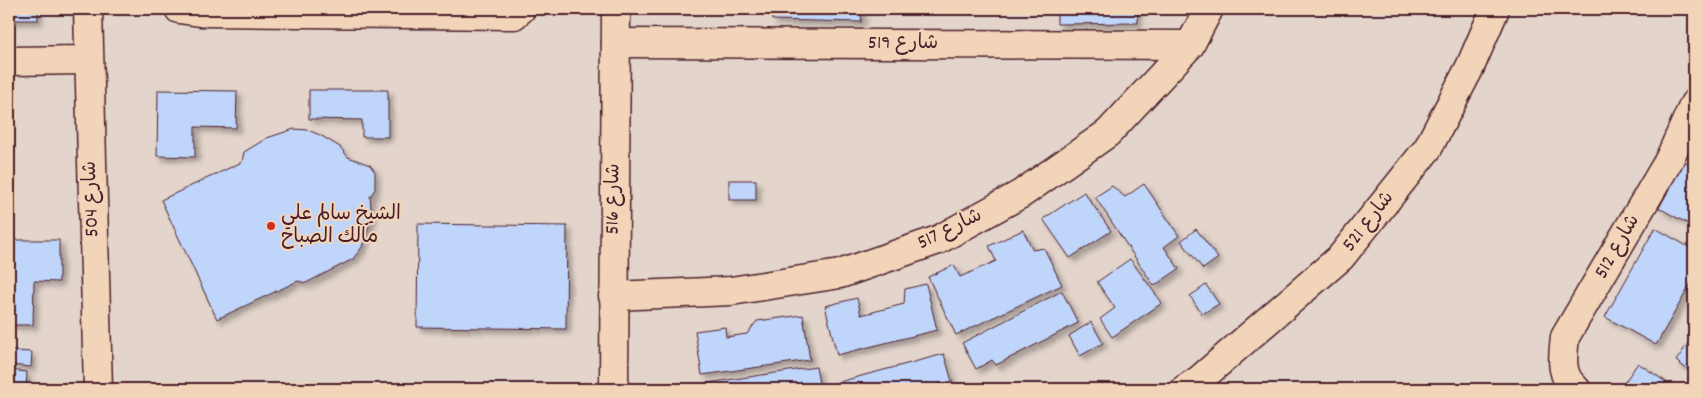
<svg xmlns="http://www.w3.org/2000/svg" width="1703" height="398" font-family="Dekko,'Playpen Sans Arabic',sans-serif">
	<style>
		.building { fill: #c0d5fa; stroke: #4a1f2b; filter: url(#shadow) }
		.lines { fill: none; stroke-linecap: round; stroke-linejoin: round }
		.minor-casing { stroke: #4a1f2b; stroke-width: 31 }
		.minor { stroke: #f2d5b8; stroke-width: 28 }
		.poi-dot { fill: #c8321e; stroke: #f2d5b8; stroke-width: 2 }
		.labels { text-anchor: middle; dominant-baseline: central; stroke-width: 4; stroke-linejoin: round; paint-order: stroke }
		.street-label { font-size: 20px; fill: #4a1f2b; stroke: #f2d5b8 }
		.poi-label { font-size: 20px; fill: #4a1f2b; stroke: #f2d5b8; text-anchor: start }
	</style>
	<defs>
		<filter id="shadow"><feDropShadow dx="4.5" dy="4.5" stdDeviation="2.5" flood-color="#0004"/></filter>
	</defs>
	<rect width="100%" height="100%" fill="#e3d5cc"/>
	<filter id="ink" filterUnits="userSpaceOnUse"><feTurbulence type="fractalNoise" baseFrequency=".02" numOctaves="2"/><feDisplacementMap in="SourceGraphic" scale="10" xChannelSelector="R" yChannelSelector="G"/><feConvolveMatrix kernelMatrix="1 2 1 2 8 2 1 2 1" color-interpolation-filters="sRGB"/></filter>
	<g filter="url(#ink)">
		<!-- building -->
		<g class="building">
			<rect x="9" y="9" width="29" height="11"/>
			<polygon points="772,9 862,9 861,22 772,20"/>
			<polygon points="1057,9 1137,9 1138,23 1057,24"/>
			<polygon points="158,90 237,91 236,128 195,127 195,157 157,156"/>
			<polygon points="309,90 388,90 388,137 362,137 362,120 309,119"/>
			<polygon points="294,129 308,130 320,135 340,147 348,157 370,165 375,172 375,189 370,197 372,217 362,247 353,259 306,283 298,281 217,319 161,200 242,162 244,152 267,138"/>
			<polygon points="1684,161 1694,167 1694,227 1659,208"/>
			<rect x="729" y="180" width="27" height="20"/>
			<polygon points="1144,184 1179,236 1164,247 1179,269 1154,286 1095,197 1112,186 1125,197"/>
			<polygon points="1084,192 1111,231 1070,258 1043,219"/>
			<polygon points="418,224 567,226 566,329 417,327"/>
			<polygon points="1655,228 1694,250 1694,278 1656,345 1605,317"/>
			<polygon points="1196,229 1218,258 1203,269 1181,241"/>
			<polygon points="1023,230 1033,250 1044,248 1062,285 956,335 928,277 954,265 960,277 996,261 989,246"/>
			<polygon points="9,240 59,240 59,282 34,281 33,325 9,325"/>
			<polygon points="1130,259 1162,303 1112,337 1100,319 1115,308 1097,282"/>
			<polygon points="926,284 937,330 837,355 825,306 857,298 861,315 904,304 905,289"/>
			<polygon points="1206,285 1219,304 1202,314 1190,296"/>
			<polygon points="1062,291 1078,323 996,365 992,360 976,369 962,343"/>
			<polygon points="803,315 810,360 702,375 695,331 725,327 726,337 747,334 757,321"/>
			<polygon points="1091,322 1103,343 1080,356 1069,336"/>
			<polygon points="1694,334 1694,374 1676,361"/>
			<polygon points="12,351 32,352 31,367 11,365"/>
			<polygon points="944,354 952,381 919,389 837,389 835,383"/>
			<polygon points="1638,363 1666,382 1661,389 1620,389"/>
			<polygon points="816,367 820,389 688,389 687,386"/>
			<polygon points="9,370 27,372 26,389 9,389"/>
		</g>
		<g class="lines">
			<!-- minor casing -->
			<g class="minor-casing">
				<g id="minor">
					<polyline points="88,9 98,389"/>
					<polyline points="179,9 200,12 514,15 521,9"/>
					<polyline points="616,43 1190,45"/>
					<polyline points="9,61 88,60"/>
					<polyline points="613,296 731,291 840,274 938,240 1021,194 1108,133 1190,45 1209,9"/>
					<polyline points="614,389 616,9"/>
					<polyline points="1185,389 1199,380 1341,257 1428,148 1470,67 1495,9"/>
					<path d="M1576,389C1559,375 1563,357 1565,337L1669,160L1694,104"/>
				</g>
			</g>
			<!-- minor -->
			<use href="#minor" class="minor"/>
		</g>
	</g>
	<!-- markers -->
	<circle class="poi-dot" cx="271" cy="226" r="5"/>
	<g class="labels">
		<!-- street labels -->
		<g class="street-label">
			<text x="903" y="44">شارع 519</text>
			<text transform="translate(92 199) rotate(-92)">شارع 504</text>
			<text transform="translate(614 199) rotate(-89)">شارع 516</text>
			<text transform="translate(1369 222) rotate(-52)">شارع 521</text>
			<text transform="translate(950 230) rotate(-26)">شارع 517</text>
			<text transform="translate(1618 247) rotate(-60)">شارع 512</text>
		</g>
		<!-- poi labels -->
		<g class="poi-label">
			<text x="281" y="215">الشيخ سالم علي<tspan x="281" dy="23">مالك الصباح</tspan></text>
		</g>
	</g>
	<!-- margin -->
	<rect width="1703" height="398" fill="none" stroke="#f2d5b8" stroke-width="30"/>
	<rect x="15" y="15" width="1673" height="368" fill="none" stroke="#4a1f2b" stroke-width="2" filter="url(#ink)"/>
</svg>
